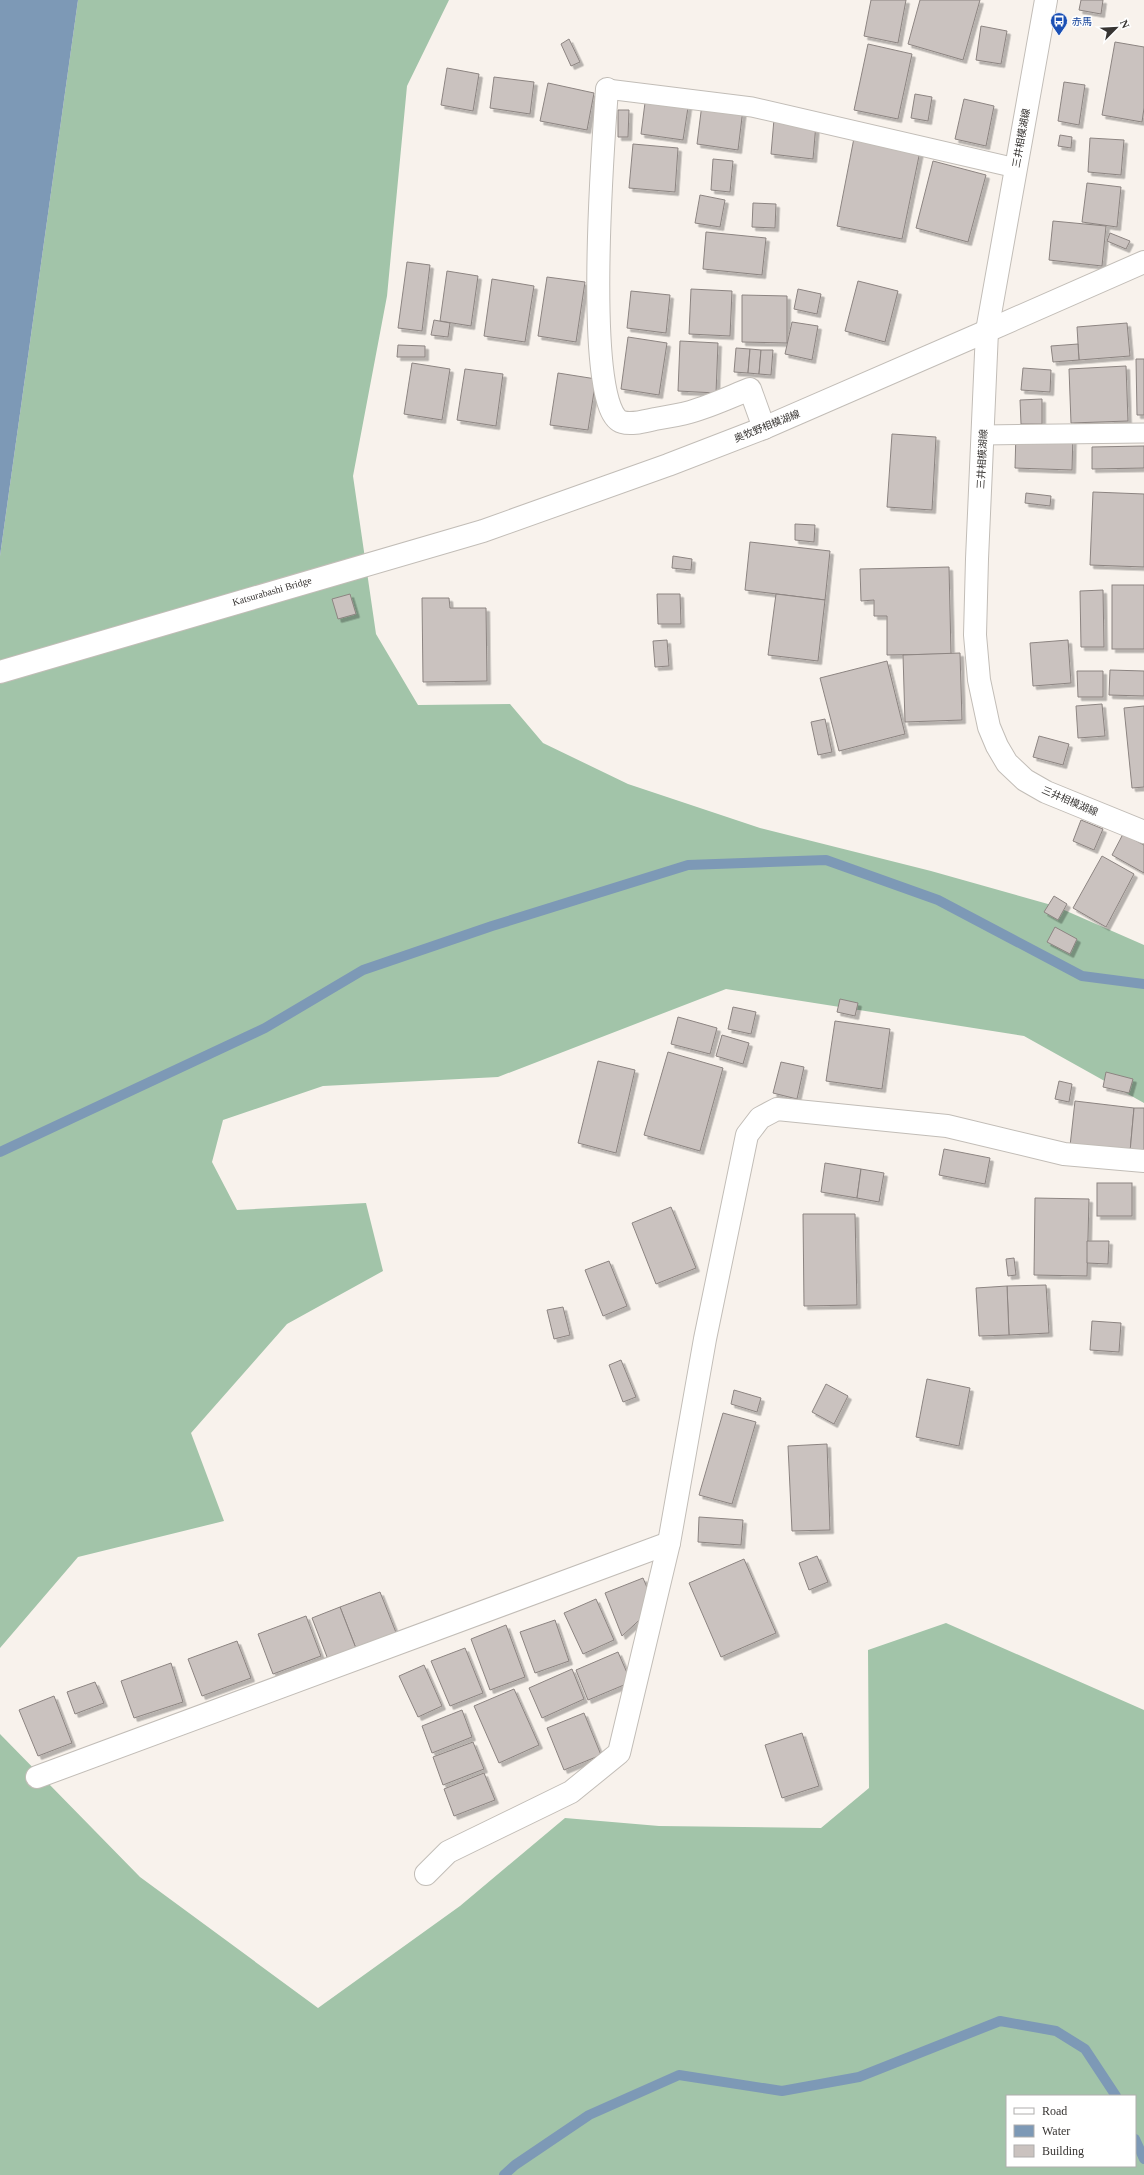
<svg xmlns="http://www.w3.org/2000/svg" width="1144" height="2175" font-family="'Times New Roman','Noto Sans JP',serif">
	<style>
		.forest { fill: #a2c4a9; fill-rule: evenodd }
		.water { fill: #7d99b6 }
		.lines { fill: none; stroke-linecap: round; stroke-linejoin: round }
		.stream { stroke: #7d99b6; stroke-width: 10 }
		.building { fill: #cac2bf; stroke: #8c8481; filter: url(#shadow) }
		.service-casing { stroke: #c2bdb7; stroke-width: 21 }
		.minor-casing { stroke: #c2bdb7; stroke-width: 24 }
		.tertiary-casing { stroke: #c2bdb7; stroke-width: 24 }
		.secondary-casing { stroke: #c2bdb7; stroke-width: 24 }
		.service { stroke: #fff; stroke-width: 19 }
		.minor { stroke: #fff; stroke-width: 22 }
		.tertiary { stroke: #fff; stroke-width: 22 }
		.secondary { stroke: #fff; stroke-width: 22 }
		.labels { text-anchor: middle; dominant-baseline: central; stroke-width: 3; stroke-linejoin: round; paint-order: stroke }
		.transit-label { font-size: 10px; fill: #164399; stroke: #fff; text-anchor: start }
		.street-label { font-size: 10px; fill: #373432; stroke: #fff }
	</style>
	<defs>
		<filter id="shadow"><feDropShadow dx="3.5" dy="3.5" stdDeviation="0" flood-color="#0004"/></filter>
	</defs>
	<rect width="100%" height="100%" fill="#f8f2ec"/>
	<!-- forest -->
	<g class="forest">
		<polygon points="78,0 449,0 407,86 387,296 353,476 376,634 418,705 510,704 543,743 628,784 760,828 931,871 1055,906 1144,945 1144,1103 1024,1036 726,989 498,1077 323,1086 223,1120 212,1162 237,1210 366,1203 383,1271 287,1324 191,1433 224,1521 78,1557 0,1648 0,556"/>
		<path d="M946,1623L1144,1710V2175H0V1734L140,1877L318,2008L460,1906L565,1818L659,1826L821,1828L869,1788L868,1650ZM1007,2096H1135V2166H1007Z"/>
	</g>
	<!-- water -->
	<polygon class="water" points="0,0 78,0 0,556"/>
	<g class="lines">
		<!-- stream -->
		<g class="stream">
			<polyline points="0,1152 265,1028 363,970 492,926 688,865 826,860 938,900 1082,976 1144,984"/>
			<polyline points="1135,2139 1144,2159"/>
			<polyline points="504,2175 515,2165 589,2115 679,2075 782,2091 859,2077 1000,2021 1056,2031 1085,2049 1116,2096"/>
		</g>
	</g>
	<!-- building -->
	<g class="building">
		<polygon points="871,0 906,0 898,43 864,36"/>
		<polygon points="920,0 980,0 963,60 908,44"/>
		<polygon points="1081,0 1103,0 1101,14 1079,10"/>
		<polygon points="981,26 1007,31 1001,64 976,60"/>
		<polygon points="569,39 580,62 571,66 561,44"/>
		<polygon points="1115,42 1144,47 1144,108 1142,122 1102,115"/>
		<polygon points="868,44 912,54 898,119 854,110"/>
		<polygon points="447,68 479,74 473,111 441,105"/>
		<polygon points="494,77 534,82 530,114 490,108"/>
		<polygon points="1064,82 1085,85 1079,125 1058,121"/>
		<polygon points="548,83 594,93 587,130 540,121"/>
		<polygon points="915,94 932,97 928,121 911,118"/>
		<polygon points="646,95 689,101 683,140 641,134"/>
		<polygon points="964,99 994,106 986,146 955,139"/>
		<polygon points="702,104 743,109 738,150 697,144"/>
		<polygon points="618,110 629,110 628,137 618,137"/>
		<polygon points="774,119 816,124 813,159 771,154"/>
		<polygon points="1060,135 1072,137 1071,148 1058,146"/>
		<polygon points="854,138 920,151 902,239 837,226"/>
		<polygon points="1090,138 1124,140 1121,175 1088,172"/>
		<polygon points="633,144 678,148 675,192 629,188"/>
		<polygon points="713,159 733,161 730,192 711,190"/>
		<polygon points="933,161 986,175 968,242 916,228"/>
		<polygon points="1087,183 1121,187 1117,227 1082,222"/>
		<polygon points="700,195 725,200 720,227 695,223"/>
		<polygon points="753,203 776,204 775,228 752,227"/>
		<polygon points="1053,221 1106,226 1102,266 1049,260"/>
		<polygon points="706,232 766,238 762,275 703,269"/>
		<polygon points="1110,233 1130,241 1126,249 1107,241"/>
		<polygon points="407,262 430,265 422,331 398,328"/>
		<polygon points="447,271 478,276 471,326 440,321"/>
		<polygon points="547,277 585,282 576,342 538,336"/>
		<polygon points="492,279 534,286 525,342 484,336"/>
		<polygon points="858,281 898,291 885,342 845,331"/>
		<polygon points="691,289 732,291 730,336 689,334"/>
		<polygon points="798,289 821,294 817,314 794,309"/>
		<polygon points="631,291 670,295 666,333 627,328"/>
		<polygon points="742,295 787,296 787,343 742,342"/>
		<polygon points="434,320 450,323 448,337 431,335"/>
		<polygon points="792,322 818,326 812,360 785,354"/>
		<polygon points="1127,323 1130,356 1079,360 1077,327"/>
		<polygon points="628,337 667,343 659,395 621,389"/>
		<polygon points="680,341 718,343 716,393 678,391"/>
		<polygon points="1078,344 1079,360 1053,362 1051,346"/>
		<polygon points="398,345 425,346 425,357 397,357"/>
		<polygon points="736,348 750,349 748,373 734,372"/>
		<polygon points="750,349 761,350 759,374 748,373"/>
		<polygon points="761,350 773,350 771,375 759,374"/>
		<polygon points="1136,359 1144,359 1144,415 1137,415"/>
		<polygon points="412,363 450,369 442,420 404,414"/>
		<polygon points="1126,366 1128,421 1071,423 1069,369"/>
		<polygon points="1023,368 1051,370 1050,392 1021,390"/>
		<polygon points="465,369 503,374 496,426 457,420"/>
		<polygon points="558,373 596,379 588,430 550,425"/>
		<polygon points="1042,399 1042,424 1021,424 1020,400"/>
		<polygon points="1016,431 1073,433 1072,470 1015,468"/>
		<polygon points="892,434 936,437 932,510 887,507"/>
		<polygon points="1144,446 1144,468 1092,469 1092,447"/>
		<polygon points="1093,492 1144,494 1144,567 1090,565"/>
		<polygon points="1026,493 1051,496 1050,506 1025,503"/>
		<polygon points="795,524 815,525 814,542 795,540"/>
		<polygon points="750,542 830,551 825,600 745,590"/>
		<polygon points="673,556 692,559 691,570 672,568"/>
		<polygon points="949,567 951,654 887,655 887,616 874,616 874,600 861,601 860,569"/>
		<rect x="1112" y="585" width="32" height="64"/>
		<polygon points="1103,590 1104,647 1081,647 1080,591"/>
		<polygon points="350,594 356,614 338,619 332,599"/>
		<polygon points="657,594 680,594 681,624 658,624"/>
		<polygon points="776,594 825,600 818,661 768,655"/>
		<polygon points="422,598 449,598 450,608 486,608 487,681 423,682"/>
		<polygon points="667,640 669,666 655,667 653,641"/>
		<polygon points="1068,640 1071,683 1033,686 1030,643"/>
		<polygon points="960,653 962,720 905,722 903,655"/>
		<polygon points="887,661 905,734 839,751 820,678"/>
		<polygon points="1110,670 1144,671 1144,696 1109,695"/>
		<polygon points="1077,671 1103,671 1103,697 1078,697"/>
		<polygon points="1102,704 1105,736 1078,738 1076,706"/>
		<polygon points="1144,706 1144,787 1132,788 1124,708"/>
		<polygon points="825,719 832,752 818,755 811,722"/>
		<polygon points="1039,736 1069,744 1063,765 1033,757"/>
		<polygon points="1081,820 1103,829 1094,850 1073,841"/>
		<polygon points="1123,834 1144,845 1144,873 1112,855"/>
		<polygon points="1102,856 1134,874 1106,927 1073,908"/>
		<polygon points="1054,896 1067,904 1058,920 1044,912"/>
		<polygon points="1055,927 1077,939 1070,954 1047,942"/>
		<polygon points="840,999 858,1003 855,1016 837,1012"/>
		<polygon points="733,1007 756,1012 751,1034 728,1029"/>
		<polygon points="678,1017 717,1028 710,1054 671,1044"/>
		<polygon points="835,1021 890,1029 882,1089 826,1081"/>
		<polygon points="722,1035 749,1043 743,1064 716,1056"/>
		<polygon points="668,1052 723,1068 700,1151 644,1135"/>
		<polygon points="598,1061 635,1070 616,1153 578,1143"/>
		<polygon points="781,1062 804,1067 797,1099 773,1093"/>
		<polygon points="1106,1072 1133,1079 1129,1093 1103,1087"/>
		<polygon points="1059,1081 1072,1084 1069,1102 1055,1099"/>
		<polygon points="1075,1101 1134,1108 1130,1152 1070,1146"/>
		<polygon points="1134,1108 1144,1108 1144,1153 1130,1152"/>
		<polygon points="944,1149 990,1158 985,1184 939,1175"/>
		<polygon points="825,1163 861,1169 857,1198 821,1192"/>
		<polygon points="861,1169 884,1173 879,1202 857,1198"/>
		<rect x="1097" y="1183" width="35" height="33"/>
		<polygon points="1035,1198 1089,1199 1087,1276 1034,1275"/>
		<polygon points="671,1207 696,1268 656,1284 632,1223"/>
		<polygon points="803,1214 855,1214 857,1305 804,1306"/>
		<polygon points="1087,1241 1109,1241 1108,1264 1087,1263"/>
		<polygon points="1014,1258 1016,1275 1008,1276 1006,1259"/>
		<polygon points="609,1261 627,1306 603,1316 585,1270"/>
		<polygon points="1046,1285 1049,1333 1009,1335 1007,1286"/>
		<polygon points="1007,1286 1009,1335 979,1336 976,1288"/>
		<polygon points="563,1307 570,1335 554,1339 547,1310"/>
		<polygon points="1092,1321 1121,1323 1119,1352 1090,1350"/>
		<polygon points="621,1360 636,1397 623,1402 609,1365"/>
		<polygon points="927,1379 970,1388 959,1446 916,1437"/>
		<polygon points="826,1384 848,1396 834,1424 812,1412"/>
		<polygon points="734,1390 761,1398 757,1412 731,1404"/>
		<polygon points="723,1413 756,1422 732,1504 699,1495"/>
		<polygon points="827,1444 830,1530 792,1531 788,1446"/>
		<polygon points="699,1517 743,1520 741,1545 698,1542"/>
		<polygon points="817,1556 828,1582 809,1590 799,1563"/>
		<polygon points="744,1559 776,1633 721,1657 689,1583"/>
		<polygon points="643,1578 649,1592 647,1613 622,1636 605,1593"/>
		<polygon points="380,1592 397,1635 357,1651 340,1607"/>
		<polygon points="596,1599 614,1640 583,1654 564,1613"/>
		<polygon points="340,1607 357,1651 329,1662 312,1618"/>
		<polygon points="306,1616 321,1656 273,1674 258,1634"/>
		<polygon points="555,1620 569,1661 535,1673 520,1632"/>
		<polygon points="506,1625 525,1677 490,1690 471,1639"/>
		<polygon points="237,1641 251,1678 202,1696 188,1659"/>
		<polygon points="465,1648 483,1693 450,1706 431,1661"/>
		<polygon points="618,1652 631,1682 588,1700 576,1670"/>
		<polygon points="171,1663 183,1702 134,1718 121,1681"/>
		<polygon points="424,1665 442,1706 418,1717 399,1676"/>
		<polygon points="572,1669 584,1699 542,1718 529,1688"/>
		<polygon points="95,1682 104,1703 75,1714 67,1692"/>
		<polygon points="514,1689 539,1745 499,1763 474,1706"/>
		<polygon points="54,1696 72,1743 38,1756 19,1710"/>
		<polygon points="462,1710 472,1737 432,1753 422,1726"/>
		<polygon points="584,1713 601,1755 564,1770 547,1728"/>
		<polygon points="802,1733 819,1786 782,1798 765,1745"/>
		<polygon points="473,1742 484,1769 443,1785 433,1757"/>
		<polygon points="484,1773 495,1800 454,1816 444,1789"/>
	</g>
	<g class="lines">
		<!-- service casing -->
		<g class="service-casing">
			<g id="service">
				<polyline points="607,89 752,107 1016,168"/>
				<polyline points="983,435 1144,433"/>
			</g>
		</g>
		<!-- minor casing -->
		<g class="minor-casing">
			<g id="minor">
				<path d="M607,89C604,132 582,411 622,422C632,425 645,421 655,419C667,417 679,415 690,412C711,406 730,397 750,389L764,428"/>
				<polyline points="37,1777 669,1543"/>
				<polyline points="426,1874 448,1852 571,1792 619,1753 669,1543 705,1339 747,1135 760,1118 777,1109 947,1126 1064,1154 1144,1161"/>
			</g>
		</g>
		<!-- tertiary casing -->
		<g class="tertiary-casing">
			<polyline id="tertiary" points="987,331 1144,262"/>
		</g>
		<!-- secondary casing -->
		<g class="secondary-casing">
			<g id="secondary">
				<polyline points="1046,0 987,331 977,559 975,635 979,680 989,727 997,746 1007,763 1025,780 1046,792 1144,832"/>
				<polyline points="0,672 483,531 668,465 764,428 987,331"/>
			</g>
		</g>
		<!-- service -->
		<use href="#service" class="service"/>
		<!-- minor -->
		<use href="#minor" class="minor"/>
		<!-- tertiary -->
		<use href="#tertiary" class="tertiary"/>
		<!-- secondary -->
		<use href="#secondary" class="secondary"/>
	</g>
	<!-- icons -->
	<defs>
		<g id="bus-pin" transform="scale(0.9)"><path d="M0 17L-7.5 6A9.5 9.5 0 1 1 7.5 6Z" fill="#1a4fb4" stroke="#fff"/><path d="M-5-6H5V4H4V6H2V4H-2V6H-4V4H-5ZM-3.5-4V0h7V-4ZM-3.5 1.2v1.5H-2V1.2ZM2 1.2v1.5H3.5V1.2Z" fill="#fff"/></g>
	</defs>
	<g fill-rule="evenodd">
		<use href="#bus-pin" x="1059" y="21"/>
	</g>
	<g class="labels">
		<!-- transit labels -->
		<g class="transit-label">
			<text x="1072" y="21">赤馬</text>
		</g>
		<!-- street labels -->
		<g class="street-label">
			<text transform="translate(1021 138) rotate(-80)">三井相模湖線</text>
			<text transform="translate(767 426) rotate(-22)">奥牧野相模湖線</text>
			<text transform="translate(982 459) rotate(-87)">三井相模湖線</text>
			<text transform="translate(272 591) rotate(-16)">Katsurabashi Bridge</text>
			<text transform="translate(1070 801) rotate(23)">三井相模湖線</text>
		</g>
	</g>
	<!-- legend -->
	<rect x="1006" y="2095" width="130" height="72" fill="#ffffff" stroke="#afaead"/>
	<rect x="1014" y="2108" width="20" height="6" fill="#ffffff" stroke="#afaead"/>
	<text x="1042" y="2115" font-size="12" fill="#373432">Road</text>
	<rect x="1014" y="2125" width="20" height="12" fill="#7d99b6" stroke="#afaead"/>
	<text x="1042" y="2135" font-size="12" fill="#373432">Water</text>
	<rect x="1014" y="2145" width="20" height="12" fill="#cac2bf" stroke="#afaead"/>
	<text x="1042" y="2155" font-size="12" fill="#373432">Building</text>
	<!-- north arrow -->
	<g transform="translate(1116 28) rotate(66)" stroke="#ffffff" stroke-width="3" paint-order="stroke">
	<path d="M0-3L7 15L0 10L-7 15Z" fill="#373432"/>
	<text y="-6" font-size="11" font-weight="bold" text-anchor="middle" fill="#373432">N</text>
	</g>
</svg>
